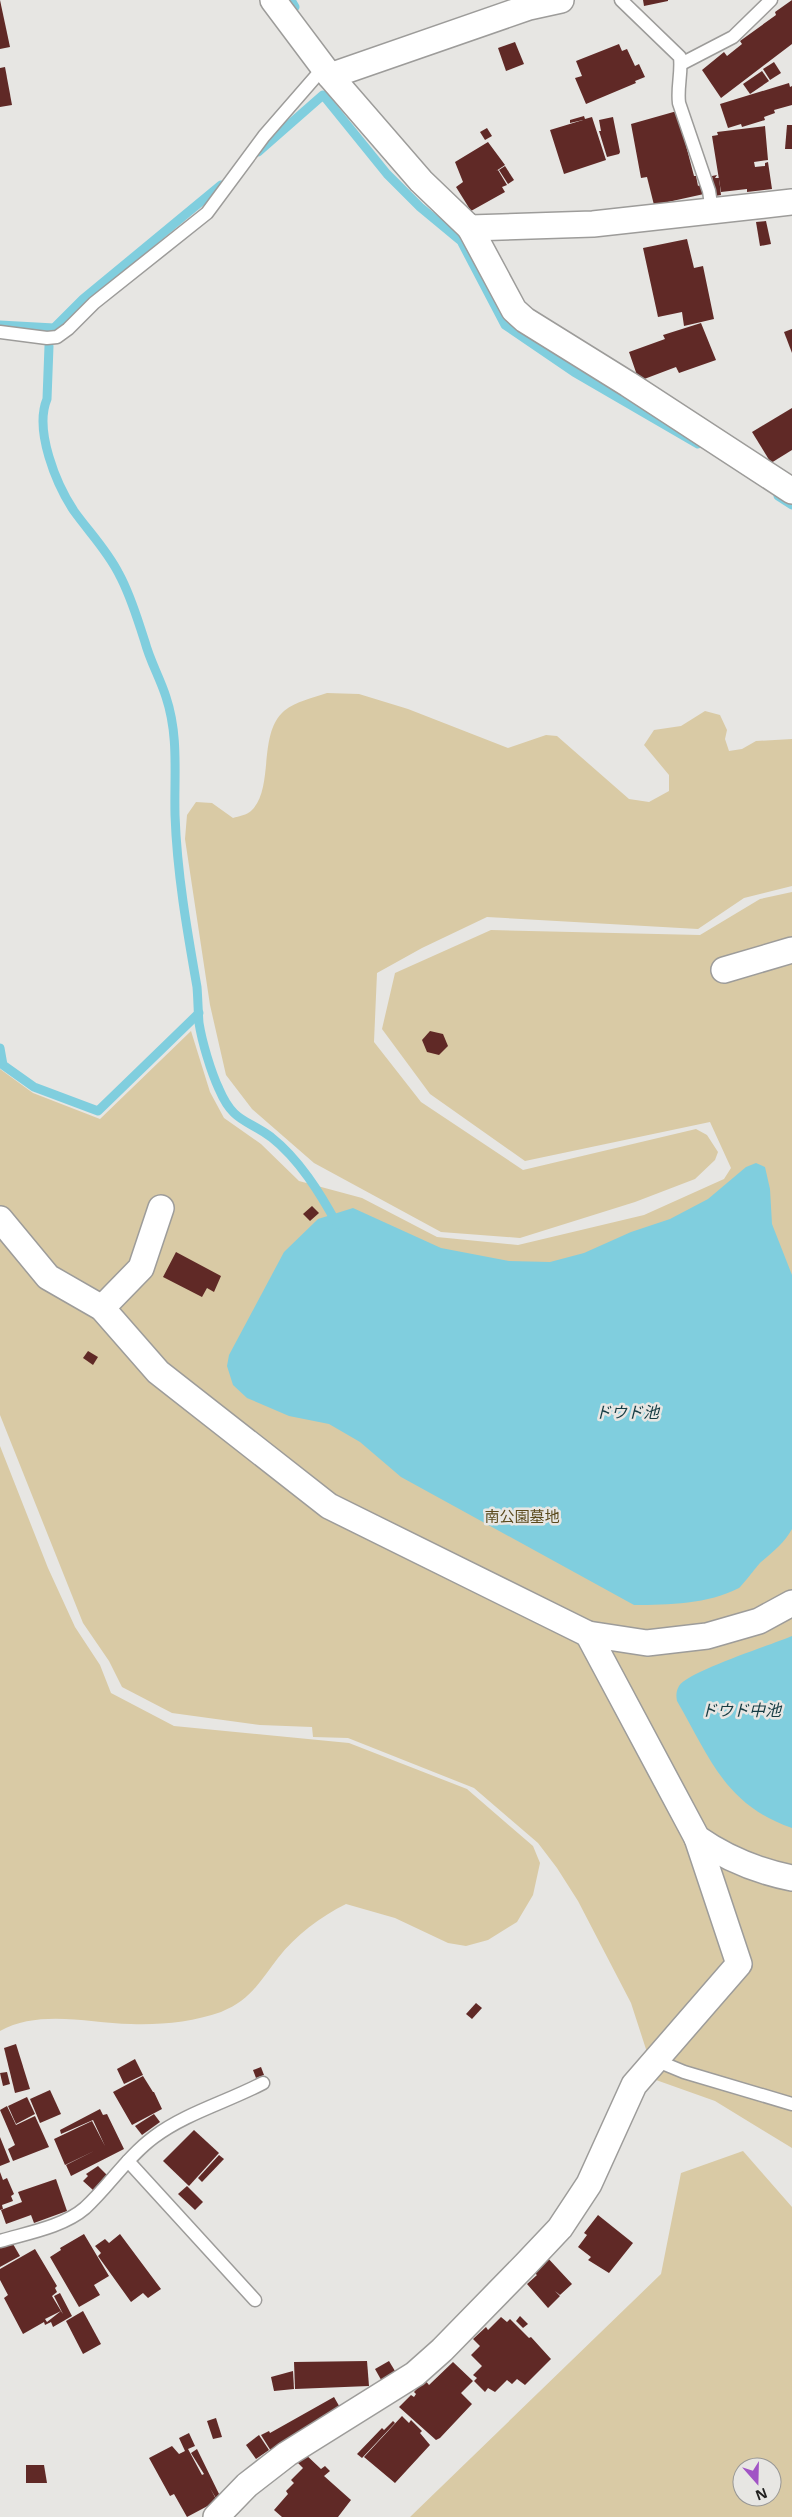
<svg xmlns="http://www.w3.org/2000/svg" width="792" height="2517" font-family="'Noto Sans','Noto Sans JP',sans-serif">
	<style>
		.green { fill: #d9caa5; fill-rule: evenodd }
		.water { fill: #80cede }
		.lines { fill: none; stroke-linecap: round; stroke-linejoin: round }
		.stream { stroke: #80cede; stroke-width: 9 }
		.building { fill: #602926 }
		.lane-casing { stroke: #9d9c9a; stroke-width: 15 }
		.street-casing { stroke: #9d9c9a; stroke-width: 28 }
		.lane { stroke: #fff; stroke-width: 12 }
		.street { stroke: #fff; stroke-width: 25 }
		.labels { text-anchor: middle; dominant-baseline: central; stroke-width: 5; stroke-linejoin: round; paint-order: stroke }
		.park-label { font-size: 15px; fill: #5b4a1d; stroke: #e7e6e3 }
		.water-label { font-size: 16px; font-style: italic; fill: #153b42; stroke: #e7e6e3 }
	</style>
	<rect width="100%" height="100%" fill="#e7e6e3"/>
	<!-- green -->
	<g class="green">
		<path d="M327,693L359,694L408,709L508,748L546,735L557,736L629,799L649,802L669,791V775L644,745L654,730L681,726L705,711L720,715L727,730L725,739L729,751L742,749L756,741L792,739V886L744,898L698,929L487,917L422,948L377,973L374,1042L421,1102L523,1170L696,1129L707,1135L718,1152L715,1160L695,1179L635,1202L520,1238L441,1232L314,1163L252,1109L226,1075L210,1005L185,839L187,815L196,802L212,803L233,818C239,816 247,815 251,811C275,788 257,735 284,711C296,701 313,698 327,693Z"/>
		<polygon points="792,892 792,2148 715,2101 656,2080 631,2003 578,1901 557,1868 538,1843 474,1788 348,1738 313,1737 312,1727 260,1725 172,1713 122,1687 109,1661 83,1623 0,1415 0,1069 33,1093 100,1119 191,1031 210,1092 224,1118 261,1144 299,1181 362,1198 437,1237 518,1245 644,1215 724,1179 731,1168 710,1122 525,1161 430,1094 382,1029 395,973 491,930 700,935 760,899"/>
		<path d="M0,1446L48,1568L75,1627L100,1665L111,1693L174,1726L349,1743L467,1789L533,1846L540,1863L533,1895L517,1922L488,1940L466,1946L448,1943L395,1918L346,1904C320,1917 296,1935 278,1958C260,1981 251,2000 221,2012C193,2022 161,2025 131,2024C89,2023 39,2009 0,2031Z"/>
		<path d="M743,2151L792,2207V2517H410L661,2274L681,2173ZM742,2467H772V2497H742Z"/>
	</g>
	<!-- water -->
	<g class="water">
		<path d="M756,1163L765,1167L770,1189L772,1224L792,1275V1529C785,1542 773,1552 761,1562C756,1567 742,1586 739,1588C708,1604 669,1605 634,1605L401,1477L360,1442L329,1424L289,1416L247,1398L233,1385L227,1366L229,1355L284,1252L318,1219L353,1208L441,1248L509,1261L550,1262L584,1253L631,1232L670,1219L708,1199L746,1167Z"/>
		<path d="M792,1636V1828C725,1805 710,1758 677,1701C676,1696 676,1691 679,1686C689,1671 771,1645 792,1636Z"/>
	</g>
	<g class="lines">
		<!-- stream -->
		<g class="stream">
			<polyline points="291,0 295,7"/>
			<polyline points="258,152 323,95 387,174 420,207 461,241 505,325 574,372 698,444"/>
			<polyline points="0,325 54,328 83,299 221,185"/>
			<path d="M49,346L47,399C34,430 56,484 74,511C89,532 107,550 119,574C131,596 137,618 145,642C150,661 160,678 166,697C179,736 174,775 175,815C177,873 187,930 197,987C198,999 198,1011 199,1023C202,1042 211,1072 219,1089C233,1122 246,1119 271,1137C299,1159 320,1193 337,1224"/>
			<polyline points="778,496 792,505"/>
			<polyline points="0,1048 3,1065 34,1087 98,1111 199,1013"/>
		</g>
	</g>
	<!-- building -->
	<g class="building">
		<polygon points="0,0 10,47 0,49"/>
		<polygon points="643,0 668,0 668,1 644,6"/>
		<polygon points="792,0 792,44 721,98 702,70 724,52 727,56 742,44 740,41 776,15 775,12"/>
		<polygon points="515,42 524,64 506,71 498,48"/>
		<polygon points="619,44 622,51 627,49 635,66 639,64 645,77 635,81 636,83 586,104 575,78 582,76 576,61"/>
		<polygon points="774,62 781,73 770,80 763,69"/>
		<polygon points="5,67 12,105 0,107 0,68"/>
		<polygon points="762,71 769,81 750,94 743,84"/>
		<polygon points="789,83 790,87 792,86 792,105 774,110 775,113 764,117 765,120 742,127 741,124 728,128 720,104"/>
		<polygon points="677,111 694,176 696,176 698,186 702,184 704,194 654,205 647,177 641,178 631,124"/>
		<polygon points="584,116 585,119 592,117 606,160 564,174 550,130 583,120 570,123 570,120"/>
		<polygon points="613,117 620,152 619,154 607,157 599,131 601,131 599,120"/>
		<polygon points="787,125 792,125 792,149 785,149"/>
		<polygon points="765,126 768,160 754,162 755,167 765,166 765,163 768,162 772,189 747,192 747,189 721,192 712,136 718,135 717,132"/>
		<polygon points="487,128 492,136 485,140 480,132"/>
		<polygon points="488,142 505,165 496,171 498,170 507,185 502,187 505,192 471,211 456,187 463,182 455,162"/>
		<polygon points="505,166 514,180 508,184 499,170"/>
		<polygon points="717,175 715,178 719,178 721,195 715,196 712,176"/>
		<polygon points="766,221 771,244 760,246 756,222"/>
		<polygon points="687,239 694,268 703,266 714,319 684,326 682,312 658,317 643,248"/>
		<polygon points="701,323 716,360 679,373 676,367 639,381 629,352 665,339 663,335"/>
		<polygon points="792,329 792,353 784,332"/>
		<polygon points="792,408 792,450 771,463 752,432"/>
		<polygon points="430,1031 443,1034 448,1046 439,1055 427,1052 422,1040"/>
		<polygon points="312,1206 319,1213 310,1221 303,1214"/>
		<polygon points="176,1252 221,1276 214,1292 207,1288 202,1297 163,1277"/>
		<polygon points="88,1351 98,1357 93,1365 83,1358"/>
		<polygon points="476,2003 482,2008 472,2019 466,2014"/>
		<polygon points="16,2044 30,2089 15,2093 4,2048"/>
		<polygon points="135,2059 143,2075 124,2084 117,2069"/>
		<polygon points="261,2067 264,2075 256,2078 253,2070"/>
		<polygon points="7,2072 10,2084 3,2086 0,2073"/>
		<polygon points="143,2076 153,2092 154,2092 162,2109 132,2125 113,2092"/>
		<polygon points="50,2090 61,2114 40,2123 30,2099"/>
		<polygon points="27,2097 35,2114 16,2124 8,2106"/>
		<polygon points="7,2106 16,2125 35,2116 49,2147 13,2161 8,2149 15,2145 0,2110"/>
		<polygon points="100,2109 103,2115 107,2114 124,2149 71,2176 66,2165 94,2151 65,2165 54,2139 92,2121 105,2146 93,2120 61,2134 60,2130"/>
		<polygon points="154,2114 160,2122 142,2135 135,2126"/>
		<polygon points="194,2130 219,2153 189,2186 163,2161"/>
		<polygon points="0,2137 10,2162 0,2166"/>
		<polygon points="219,2155 224,2159 202,2182 198,2178"/>
		<polygon points="98,2166 107,2175 93,2190 83,2181 88,2176 86,2174"/>
		<polygon points="0,2172 3,2180 7,2178 14,2194 11,2196 13,2201 2,2205 3,2209 0,2210"/>
		<polygon points="56,2179 67,2211 34,2223 31,2215 6,2224 1,2210 22,2202 18,2192"/>
		<polygon points="187,2186 203,2202 195,2210 178,2194"/>
		<polygon points="598,2215 633,2243 609,2273 588,2260 591,2257 578,2247 587,2235 584,2233"/>
		<polygon points="84,2234 109,2276 94,2285 100,2295 79,2307 50,2257 61,2250 60,2248"/>
		<polygon points="120,2234 161,2289 148,2298 143,2293 131,2302 98,2256 101,2253 95,2246 105,2239 109,2243"/>
		<polygon points="13,2244 20,2256 0,2267 0,2248"/>
		<polygon points="35,2249 57,2286 55,2288 57,2292 52,2296 61,2311 45,2319 47,2322 61,2311 63,2314 54,2296 60,2293 72,2316 53,2327 51,2322 45,2325 44,2322 23,2334 4,2298 8,2295 0,2280 0,2269"/>
		<polygon points="545,2255 572,2284 560,2295 555,2291 560,2296 548,2308 527,2284 537,2275 530,2269"/>
		<polygon points="83,2311 101,2344 83,2354 66,2321"/>
		<polygon points="520,2316 528,2324 523,2328 516,2321"/>
		<polygon points="501,2317 507,2322 510,2319 529,2338 531,2337 551,2359 525,2385 517,2379 512,2384 507,2380 495,2392 488,2388 485,2392 474,2381 477,2378 473,2375 482,2366 471,2355 480,2346 473,2339 486,2327 488,2330"/>
		<polygon points="367,2361 369,2386 295,2389 294,2362"/>
		<polygon points="389,2361 398,2376 384,2385 375,2369"/>
		<polygon points="453,2362 473,2381 461,2393 472,2404 440,2438 436,2440 399,2407 411,2395 414,2397 416,2394 414,2392 425,2380 429,2385"/>
		<polygon points="293,2371 294,2389 274,2391 271,2377"/>
		<polygon points="334,2397 342,2411 271,2451 261,2435 269,2431 270,2433"/>
		<polygon points="402,2416 409,2423 411,2420 422,2431 420,2433 430,2445 395,2483 364,2457"/>
		<polygon points="216,2418 222,2437 213,2439 207,2421"/>
		<polygon points="393,2421 395,2423 362,2458 357,2454 382,2428 384,2430"/>
		<polygon points="189,2433 195,2446 188,2449 202,2475 204,2474 191,2453 197,2449 221,2498 217,2500 210,2488 217,2501 187,2517 174,2494 170,2496 149,2458 172,2446 179,2454 185,2451 179,2438"/>
		<polygon points="259,2435 269,2450 256,2459 246,2445"/>
		<polygon points="303,2452 321,2469 325,2466 330,2471 324,2476 351,2500 338,2517 282,2517 274,2510 288,2494 286,2491 294,2483 291,2480 303,2468 295,2460"/>
		<polygon points="26,2465 44,2465 47,2483 26,2483"/>
	</g>
	<g class="lines">
		<!-- lane casing -->
		<g class="lane-casing">
			<g id="lane">
				<path d="M621,0L680,57C682,73 677,87 679,103L709,191L712,211"/>
				<polyline points="681,64 733,37 771,0"/>
				<polyline points="0,332 47,338 57,337 68,329 94,303 207,213 264,136 324,67"/>
				<polyline points="655,2060 684,2072 792,2104"/>
				<polyline points="128,2161 255,2300"/>
				<path d="M0,2241C27,2233 63,2227 85,2208C109,2186 127,2157 154,2137C186,2113 227,2102 263,2083"/>
			</g>
		</g>
		<!-- street casing -->
		<g class="street-casing">
			<g id="street">
				<polyline points="273,0 330,76 421,181 470,228 593,224 792,202"/>
				<polyline points="330,76 529,7 561,0"/>
				<polyline points="470,228 514,310 525,320 628,384 792,491"/>
				<polyline points="724,970 792,950"/>
				<polyline points="0,1219 48,1277 102,1308 158,1372 329,1506 588,1634 647,1643 707,1636 759,1621 792,1603"/>
				<polyline points="102,1308 141,1268 161,1208"/>
				<path d="M588,1634L697,1838C727,1859 757,1871 792,1878"/>
				<polyline points="216,2517 247,2485 287,2454 415,2374 442,2350 526,2264 560,2228 589,2184 634,2085 739,1964 697,1838"/>
			</g>
		</g>
		<!-- lane -->
		<use href="#lane" class="lane"/>
		<!-- street -->
		<use href="#street" class="street"/>
	</g>
	<g class="labels">
		<!-- park labels -->
		<g class="park-label">
			<text x="522" y="1516">南公園墓地</text>
		</g>
		<!-- water labels -->
		<g class="water-label">
			<text x="627" y="1412">ドウド池</text>
			<text x="741" y="1710">ドウド中池</text>
		</g>
	</g>
	<!-- north arrow -->
	<g transform="translate(757 2482) rotate(160)"><circle r="24" fill="#e7e6e3" stroke="#989795"/>
	<path d="M0-4L9 19L0 12L-9 19Z" fill="#a154c5"/>
	<text y="-8" font-size="14" font-weight="bold" text-anchor="middle" fill="#222120">N</text>
	</g>
</svg>
